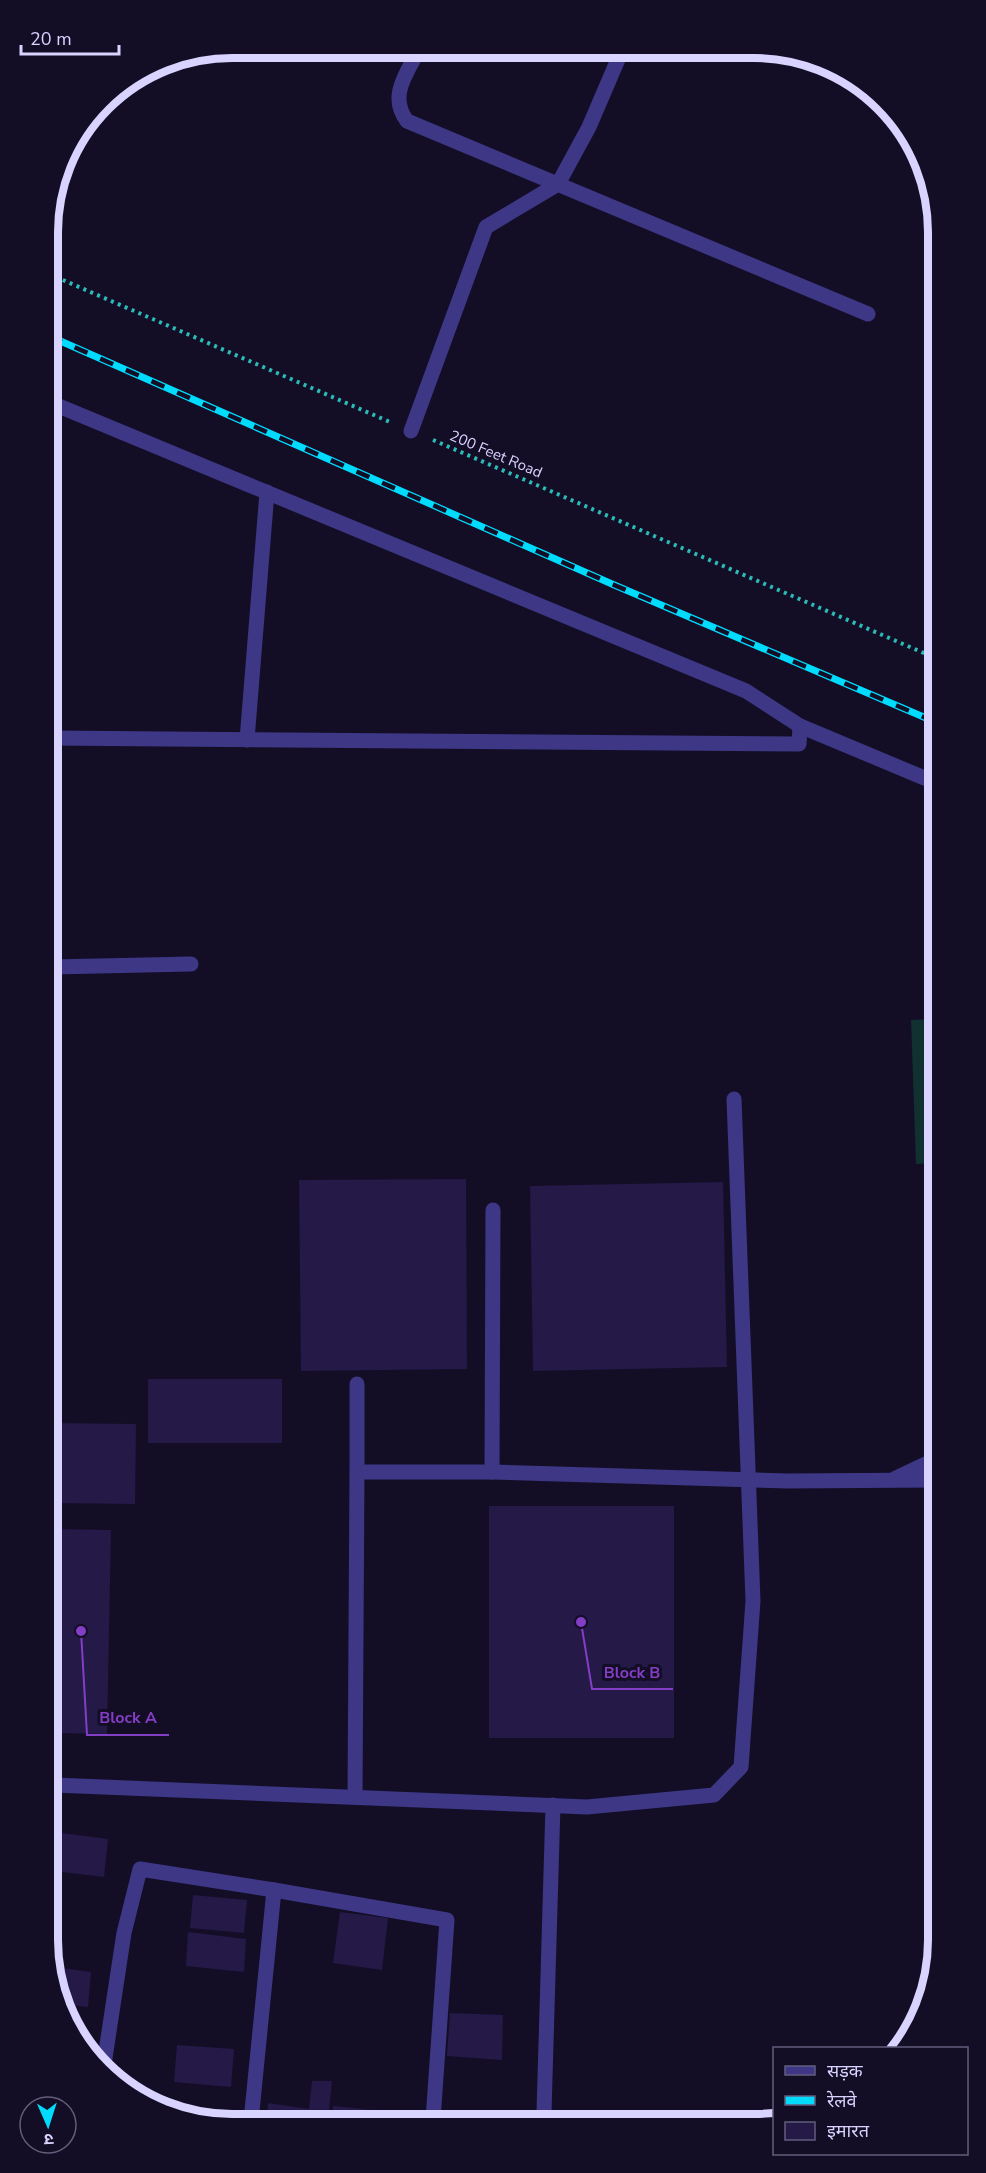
<svg xmlns="http://www.w3.org/2000/svg" width="986" height="2173" font-family="'Nunito Sans','Noto Sans Devanagari',sans-serif">
	<style>
		.green { fill: #113030 }
		.building { fill: #241947 }
		.lines { fill: none; stroke-linecap: round; stroke-linejoin: round }
		.path { stroke: #2bbbb8; stroke-width: 4; stroke-dasharray: 3 4.5; stroke-linecap: butt }
		.lane { stroke: #3d3786; stroke-width: 15 }
		.street { stroke: #3d3786; stroke-width: 15 }
		.rail-casing { stroke: #00dbfe; stroke-width: 7 }
		.rail { stroke: #130e26; stroke-width: 4.5; stroke-dasharray: 14; stroke-linecap: butt }
		.labels { text-anchor: middle; dominant-baseline: central; stroke-width: 6; stroke-linejoin: round; paint-order: stroke }
		.street-label { font-size: 15px; fill: #d9d3ff; stroke: #130e26 }
		.rim { fill: none; stroke: #d9d3ff; stroke-width: 8 }
		.leader { fill: none; stroke: #843dc5; stroke-width: 2 }
		.callout-dot { fill: #843dc5; stroke: #130e26; stroke-width: 2 }
		.callout-label { font-size: 16px; text-anchor: middle; font-weight: bold; fill: #843dc5; stroke: #130e26; stroke-width: 6; stroke-linejoin: round; paint-order: stroke }
	</style>
	<rect width="100%" height="100%" fill="#130e26"/>
	<!-- green -->
	<polygon class="green" points="934,1019 935,1163 916,1164 911,1020"/>
	<!-- building -->
	<g class="building">
		<polygon points="466,1179 467,1369 301,1371 299,1180"/>
		<polygon points="723,1182 727,1367 533,1371 530,1186"/>
		<rect x="148" y="1379" width="134" height="64"/>
		<polygon points="52,1423 136,1424 135,1504 53,1503"/>
		<rect x="489" y="1506" width="185" height="232"/>
		<polygon points="53,1529 111,1530 107,1734 54,1733"/>
		<polygon points="54,1832 108,1839 104,1877 54,1871"/>
		<polygon points="193,1895 247,1900 244,1933 190,1928"/>
		<polygon points="340,1912 388,1918 382,1970 333,1963"/>
		<polygon points="188,1932 246,1939 244,1972 186,1966"/>
		<polygon points="54,1967 91,1972 88,2007 62,2004 54,1989"/>
		<polygon points="450,2013 503,2015 502,2060 447,2056"/>
		<polygon points="177,2045 234,2049 231,2087 174,2082"/>
		<polygon points="312,2081 332,2081 328,2121 267,2121 268,2103 309,2109"/>
		<polygon points="333,2106 402,2113 401,2121 332,2121"/>
	</g>
	<g class="lines">
		<!-- path -->
		<g class="path">
			<polyline points="49,274 390,422"/>
			<polyline points="433,440 933,657"/>
		</g>
		<!-- lane -->
		<g class="lane">
			<polyline points="357,1384 357,1472"/>
			<polyline points="492,1472 493,1210"/>
			<polyline points="894,1479 936,1459"/>
			<polyline points="54,1785 587,1807 714,1795 741,1767 753,1601 734,1099"/>
			<polyline points="355,1797 357,1472 492,1472 788,1481 936,1480"/>
			<polyline points="544,2112 553,1805"/>
		</g>
		<!-- street -->
		<g class="street">
			<path d="M419,49C407,73 388,96 407,121L868,314"/>
			<polyline points="49,402 746,691 800,726 799,744 50,738"/>
			<polyline points="411,431 486,227 558,184 589,127 622,50"/>
			<polyline points="800,726 934,782"/>
			<polyline points="247,740 267,492"/>
			<polyline points="51,967 191,964"/>
			<polyline points="103,2071 124,1933 140,1869 274,1890 447,1920 433,2120"/>
			<polyline points="251,2121 274,1890"/>
		</g>
		<!-- rail casing -->
		<g class="rail-casing">
			<polyline id="rail" points="49,336 612,584 933,721"/>
		</g>
		<!-- rail -->
		<use href="#rail" class="rail"/>
	</g>
	<g class="labels">
		<!-- street labels -->
		<g class="street-label">
			<text transform="translate(496 454) rotate(23)">200 Feet Road</text>
		</g>
	</g>
	<!-- crop -->
	<path d="M0 0H986V2173H0ZM232 58H754A174 174 0 0 1 928 232V1940A174 174 0 0 1 754 2114H232A174 174 0 0 1 58 1940V232A174 174 0 0 1 232 58Z" fill="#130e26" fill-rule="evenodd"/>
	<path class="rim" d="M232 58H754A174 174 0 0 1 928 232V1940A174 174 0 0 1 754 2114H232A174 174 0 0 1 58 1940V232A174 174 0 0 1 232 58Z"/>
	<!-- callouts -->
	<path class="leader" d="M581 1622L592 1689H673M81 1631L87 1735H169"/>
	<g class="callout-dot">
		<circle cx="581" cy="1622" r="6"/>
		<circle cx="81" cy="1631" r="6"/>
	</g>
	<g class="callout-label">
		<text x="632" y="1678">Block B</text>
		<text x="128" y="1723">Block A</text>
	</g>
	<!-- legend -->
	<rect x="773" y="2047" width="195" height="108" fill="#130e26" stroke="#625d7d" stroke-width="1.5"/>
	<rect x="785" y="2066" width="30" height="9" fill="#3d3786" stroke="#625d7d" stroke-width="1.5"/>
	<text x="827" y="2077" font-size="18" fill="#d9d3ff">सड़क</text>
	<rect x="785" y="2096" width="30" height="9" fill="#00dbfe" stroke="#625d7d" stroke-width="1.5"/>
	<text x="827" y="2107" font-size="18" fill="#d9d3ff">रेलवे</text>
	<rect x="785" y="2122" width="30" height="18" fill="#241947" stroke="#625d7d" stroke-width="1.5"/>
	<text x="827" y="2137" font-size="18" fill="#d9d3ff">इमारत</text>
	<!-- north arrow -->
	<g transform="translate(48 2125) rotate(177)"><circle r="28" fill="#130e26" stroke="#625d7d" stroke-width="1.5"/>
	<path d="M0-4.5L10 22L0 15L-10 22Z" fill="#00dbfe"/>
	<text y="-9" font-size="16" font-weight="bold" text-anchor="middle" fill="#d9d3ff">उ</text>
	</g>
	<!-- scale -->
	<path d="M21 45v9h98v-9" fill="none" stroke="#d9d3ff" stroke-width="3"/>
	<text x="30" y="45" font-size="18" fill="#d9d3ff" stroke="#130e26" stroke-width="4.5" paint-order="stroke">20 m</text>
</svg>
